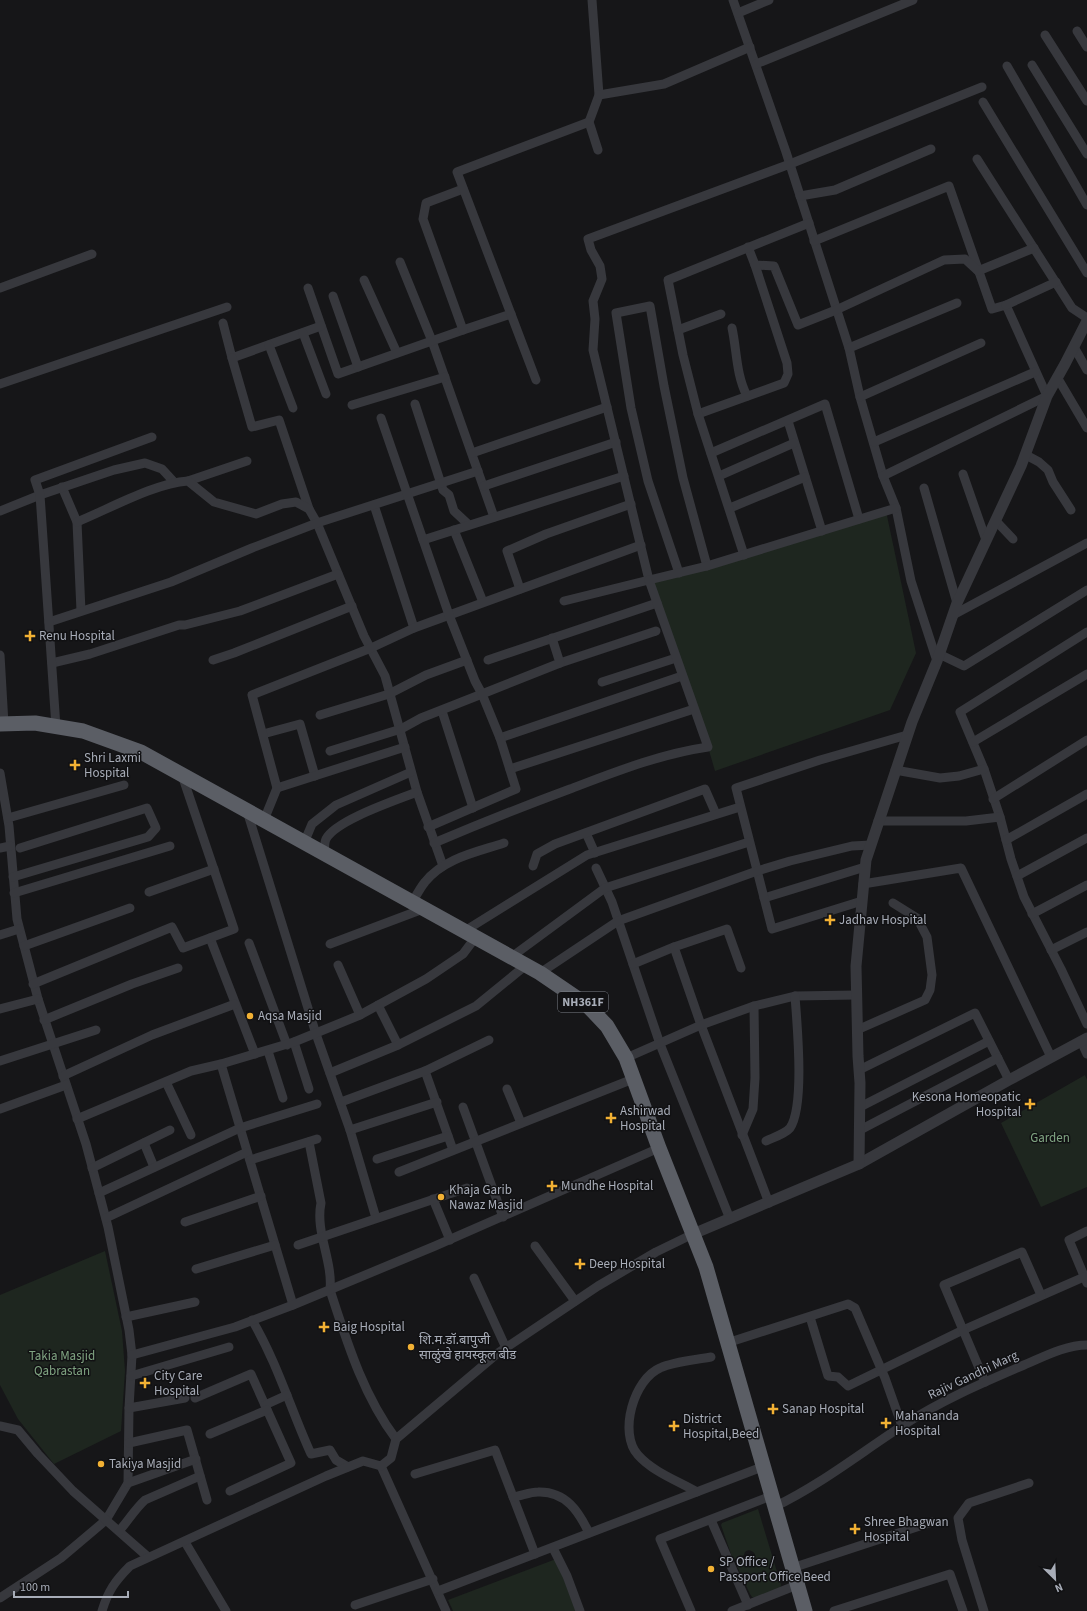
<svg xmlns="http://www.w3.org/2000/svg" width="1087" height="1611" font-family="'Source Sans 3','Noto Sans Devanagari',sans-serif">
	<style>
		.green { fill: #1e261f }
		.lines { fill: none; stroke-linecap: round; stroke-linejoin: round }
		.minor { stroke: #37383d; stroke-width: 9 }
		.tertiary { stroke: #37383d; stroke-width: 11 }
		.trunk { stroke: #5b5e65; stroke-width: 15 }
		.poi-dot { fill: #f2b134; stroke: #111113; stroke-width: 1.5 }
		.labels { text-anchor: middle; dominant-baseline: central; stroke-width: 3; stroke-linejoin: round; paint-order: stroke }
		.shield { fill: #111113; stroke: #7b7e86; stroke-width: 1 }
		.shield-label { font-size: 12px; font-weight: bold; fill: #a8adb8 }
		.poi-label { font-size: 13px; fill: #a8adb8; stroke: #111113; text-anchor: start }
		.park-label { font-size: 13px; fill: #7fa381; stroke: #111113 }
		.street-label { font-size: 13px; fill: #a8adb8; stroke: #111113 }
	</style>
	<rect width="100%" height="100%" fill="#161618"/>
	<!-- green -->
	<g class="green">
		<polygon points="886,511 916,653 890,710 715,771 708,747 649,580"/>
		<polygon points="1085,1075 1087,1080 1087,1187 1041,1207 1001,1123"/>
		<polygon points="105,1251 122,1331 125,1371 121,1431 54,1464 18,1419 0,1385 0,1295"/>
		<path d="M758,1509L781,1585L780,1588L755,1598L752,1597L750,1594L736,1564L745,1560L753,1561L754,1559L755,1554C751,1549 745,1549 744,1555L733,1560L721,1525L722,1523Z"/>
		<polygon points="556,1559 576,1611 453,1611 448,1600"/>
	</g>
	<g class="lines">
		<!-- minor -->
		<g class="minor">
			<polyline points="592,0 599,95 589,122 598,150"/>
			<polyline points="733,0 786,152 849,348 860,397 883,476 896,508 911,581 937,661"/>
			<polyline points="738,13 769,0"/>
			<polyline points="1077,31 1087,47"/>
			<polyline points="1045,35 1087,101"/>
			<polyline points="756,64 913,0"/>
			<polyline points="1032,65 1087,154"/>
			<polyline points="1007,66 1087,205"/>
			<polyline points="599,95 664,84 750,47"/>
			<polyline points="983,102 1087,273"/>
			<polyline points="977,159 1072,308 1087,318"/>
			<polyline points="800,196 835,190 931,149"/>
			<polyline points="814,241 949,186 992,309 1006,305 1047,396 883,476"/>
			<polyline points="748,247 755,265 774,266 798,325 836,310 944,260 965,259 978,271 1034,248"/>
			<polyline points="400,262 432,341 494,517"/>
			<polyline points="364,280 397,353"/>
			<polyline points="0,288 92,254"/>
			<polyline points="308,288 338,374 463,330 511,314"/>
			<polyline points="333,296 358,367"/>
			<polyline points="1006,305 1056,282"/>
			<polyline points="223,323 232,358 321,326"/>
			<path d="M732,328C737,351 736,375 747,396"/>
			<polyline points="463,330 423,219 426,203 463,189"/>
			<polyline points="678,330 721,314"/>
			<polyline points="303,333 326,394"/>
			<polyline points="269,345 293,408"/>
			<polyline points="1074,347 1087,370"/>
			<polyline points="849,348 957,303"/>
			<polyline points="232,358 252,427 279,420 309,509"/>
			<polyline points="1057,377 1087,428"/>
			<polyline points="536,380 457,172 589,122"/>
			<polyline points="0,384 227,307"/>
			<polyline points="860,397 981,343"/>
			<polyline points="415,404 443,490 449,495 454,511 469,525"/>
			<polyline points="352,405 445,377"/>
			<polyline points="698,414 784,383 788,374 787,363 755,265"/>
			<polyline points="788,421 822,531"/>
			<polyline points="874,442 1035,372"/>
			<polyline points="472,453 607,407"/>
			<polyline points="711,453 825,404 859,519"/>
			<polyline points="1026,455 1039,462 1048,470 1053,482 1071,510"/>
			<polyline points="963,474 986,540"/>
			<polyline points="719,476 794,443"/>
			<polyline points="188,481 247,461"/>
			<polyline points="484,486 616,442"/>
			<polyline points="62,487 77,522 81,611"/>
			<polyline points="924,488 957,603"/>
			<polyline points="374,505 414,628"/>
			<polyline points="730,508 805,477"/>
			<polyline points="0,511 40,495 114,470 145,463 162,469 174,482"/>
			<polyline points="996,521 1013,539"/>
			<path d="M77,522C109,509 155,483 188,481L214,502L256,514L282,504L296,502L309,509L317,523L364,636L385,676L417,792L443,866"/>
			<polyline points="454,530 483,602"/>
			<polyline points="423,540 624,476"/>
			<polyline points="744,555 698,414 683,355 668,280 809,223"/>
			<polyline points="679,573 648,481 631,408 616,313 650,306 664,386 683,478 707,566"/>
			<polyline points="520,589 507,551 546,534 631,504"/>
			<polyline points="564,601 649,580 593,350 595,319 593,301 602,279 600,266 591,250 588,239 790,164 982,87"/>
			<polyline points="953,615 1087,543"/>
			<polyline points="49,622 171,582 252,548 317,523 478,471"/>
			<polyline points="1087,632 960,712 984,769 1000,817 1011,859 1024,897 1061,969 1087,1024"/>
			<polyline points="939,654 964,666 1087,590"/>
			<polyline points="0,655 4,724"/>
			<polyline points="213,660 234,653 352,606"/>
			<polyline points="488,660 657,603"/>
			<polyline points="52,663 90,654 179,625 185,625 240,611 338,574"/>
			<polyline points="560,663 656,631"/>
			<polyline points="602,682 676,658"/>
			<polyline points="442,711 473,808"/>
			<polyline points="320,715 389,694 426,675 467,660"/>
			<polyline points="56,727 40,495 35,480 152,437"/>
			<polyline points="263,734 300,724 315,776"/>
			<polyline points="500,738 682,676"/>
			<polyline points="973,742 1087,674"/>
			<polyline points="405,747 277,788 252,695 371,648 414,628 641,545"/>
			<polyline points="330,751 401,729 421,718 482,694 475,681 449,615 381,418"/>
			<polyline points="510,769 694,709"/>
			<polyline points="895,770 940,778 959,776 984,769"/>
			<polyline points="0,773 9,826 17,919 38,999 86,1144 99,1193 108,1227 129,1330 132,1355 129,1408 128,1483 106,1520 61,1558 0,1598"/>
			<polyline points="993,799 1087,740"/>
			<polyline points="247,811 316,1034 350,1130 376,1218"/>
			<polyline points="8,818 124,785"/>
			<polyline points="264,820 277,788"/>
			<polyline points="878,821 966,821 1000,817"/>
			<polyline points="428,827 516,789 500,738 482,694 560,663 552,638"/>
			<polyline points="586,833 595,853"/>
			<polyline points="1006,840 1087,794"/>
			<polyline points="304,843 312,824 336,805 411,772"/>
			<path d="M434,843C479,824 524,806 570,789C615,772 660,754 708,747L649,580L707,566L896,508"/>
			<polyline points="0,848 10,846"/>
			<path d="M324,854C325,849 324,843 326,839C336,820 397,800 417,792"/>
			<polyline points="533,866 537,854 555,844 705,789 716,814"/>
			<polyline points="596,868 612,902 660,1044 730,1219"/>
			<polyline points="1017,876 1087,838"/>
			<polyline points="13,877 148,837 156,828 147,808 20,848"/>
			<polyline points="863,884 961,868 1051,1057"/>
			<polyline points="149,892 214,869"/>
			<polyline points="14,893 170,846"/>
			<polyline points="764,898 865,867"/>
			<polyline points="862,901 772,929 736,788 820,760 907,735"/>
			<path d="M412,903C416,896 420,888 425,882C444,858 477,852 504,843"/>
			<polyline points="1032,914 1087,885"/>
			<polyline points="463,932 587,855 740,807"/>
			<polyline points="0,935 19,929"/>
			<polyline points="210,938 255,1054"/>
			<polyline points="249,943 287,1045"/>
			<polyline points="330,944 423,909"/>
			<polyline points="24,946 130,908"/>
			<polyline points="1051,950 1087,932"/>
			<polyline points="510,958 605,888 749,842"/>
			<polyline points="633,964 674,947"/>
			<polyline points="338,965 360,1015"/>
			<polyline points="741,968 727,929 674,947 701,1025 769,1203"/>
			<polyline points="540,973 618,921 757,871 790,861 852,846 871,845"/>
			<polyline points="33,984 172,927 183,948 234,929 182,775"/>
			<polyline points="378,1005 398,1045"/>
			<polyline points="0,1009 38,999"/>
			<polyline points="44,1020 132,984 178,968"/>
			<polyline points="857,1030 925,1000 930,990 932,975 927,937 917,918 893,903"/>
			<polyline points="1081,1041 1087,1054"/>
			<polyline points="294,1042 309,1089"/>
			<polyline points="268,1051 283,1098"/>
			<polyline points="626,1058 701,1025 754,1006 795,996 856,995"/>
			<polyline points="0,1061 96,1030"/>
			<polyline points="221,1064 293,1305"/>
			<polyline points="859,1070 975,1013 1009,1080"/>
			<polyline points="425,1071 453,1150"/>
			<polyline points="330,1073 398,1045 476,1006 525,966"/>
			<polyline points="63,1076 152,1035 235,1004"/>
			<polyline points="166,1082 191,1135"/>
			<polyline points="507,1089 521,1123"/>
			<polyline points="341,1102 425,1071 489,1040"/>
			<polyline points="463,1107 503,1217"/>
			<polyline points="860,1107 989,1041"/>
			<polyline points="0,1109 66,1085"/>
			<polyline points="77,1119 191,1071 221,1064 294,1042 360,1015 426,979 463,954 475,938"/>
			<polyline points="350,1130 437,1102"/>
			<polyline points="860,1130 998,1058"/>
			<polyline points="742,1135 753,1109 755,1078 754,1006"/>
			<path d="M766,1141C772,1138 785,1134 790,1128C805,1106 797,1024 795,996"/>
			<path d="M309,1142L321,1203C315,1232 333,1261 330,1290C347,1342 363,1395 396,1439"/>
			<polyline points="144,1143 154,1167"/>
			<polyline points="377,1159 448,1136"/>
			<polyline points="250,1160 317,1139"/>
			<polyline points="92,1168 170,1130"/>
			<polyline points="399,1172 633,1079"/>
			<polyline points="99,1193 240,1128 317,1104"/>
			<polyline points="433,1199 450,1240"/>
			<polyline points="106,1218 247,1152"/>
			<polyline points="185,1222 261,1196"/>
			<polyline points="1087,1231 1069,1240 1087,1283"/>
			<polyline points="298,1245 467,1188"/>
			<polyline points="535,1246 575,1301"/>
			<polyline points="196,1269 275,1245"/>
			<polyline points="474,1278 506,1348"/>
			<polyline points="126,1317 195,1302"/>
			<polyline points="810,1317 828,1376 838,1377 848,1386 963,1330 1084,1277"/>
			<path d="M252,1320C277,1362 291,1410 311,1454L330,1450L336,1460L348,1467"/>
			<polyline points="727,1343 848,1304 855,1308 885,1378 902,1426"/>
			<polyline points="132,1355 235,1327 293,1305 435,1246 659,1148"/>
			<polyline points="131,1376 229,1347"/>
			<polyline points="985,1382 944,1285 1022,1252 1041,1295"/>
			<polyline points="195,1398 251,1374 291,1463 230,1491"/>
			<polyline points="265,1405 287,1395"/>
			<polyline points="129,1408 185,1398"/>
			<polyline points="0,1426 18,1430 38,1454 73,1491 148,1557"/>
			<polyline points="210,1434 267,1410"/>
			<polyline points="129,1443 187,1430 207,1500"/>
			<polyline points="381,1466 446,1611"/>
			<polyline points="415,1474 495,1450 535,1554"/>
			<polyline points="128,1483 196,1459"/>
			<path d="M697,1492C678,1481 653,1472 638,1455C618,1433 634,1379 660,1368C675,1361 695,1360 711,1357"/>
			<path d="M513,1497C521,1496 530,1492 538,1492C566,1491 579,1512 589,1533"/>
			<path d="M774,1507C820,1485 859,1454 902,1426C940,1401 982,1383 1024,1365C1043,1357 1065,1345 1087,1345"/>
			<polyline points="711,1520 748,1605"/>
			<path d="M119,1531C128,1521 135,1509 145,1500L200,1476"/>
			<polyline points="185,1542 226,1611"/>
			<polyline points="553,1548 567,1576 580,1611"/>
			<polyline points="792,1568 932,1522"/>
			<polyline points="438,1591 762,1467"/>
			<polyline points="355,1605 433,1579"/>
			<path d="M102,1611C108,1591 115,1581 130,1566L326,1476L363,1461L381,1466L391,1458L396,1439L498,1353L598,1286L656,1252L693,1234"/>
			<polyline points="691,1611 660,1539 771,1496"/>
			<polyline points="732,1611 797,1585"/>
			<polyline points="834,1611 950,1574 963,1611"/>
			<polyline points="984,1611 962,1540 958,1518 969,1503 1029,1483"/>
		</g>
		<!-- tertiary -->
		<g class="tertiary">
			<polyline points="859,1164 1009,1080 1087,1038"/>
			<polyline points="693,1234 859,1164 860,1083 858,1056 856,966 866,860 912,722 937,661 957,603 1021,466 1047,396 1065,364 1087,321"/>
		</g>
		<!-- trunk -->
		<polyline class="trunk" points="0,724 35,723 83,731 141,752 540,973 587,1005 607,1026 626,1058 659,1148 706,1267 805,1611"/>
	</g>
	<!-- markers -->
	<g class="poi-dot">
		<path d="M28 630h4v4h4v4h-4v4h-4v-4h-4v-4h4z"/>
		<path d="M73 759h4v4h4v4h-4v4h-4v-4h-4v-4h4z"/>
		<path d="M828 914h4v4h4v4h-4v4h-4v-4h-4v-4h4z"/>
		<circle cx="250" cy="1016" r="4"/>
		<path d="M1028 1098h4v4h4v4h-4v4h-4v-4h-4v-4h4z"/>
		<path d="M609 1112h4v4h4v4h-4v4h-4v-4h-4v-4h4z"/>
		<path d="M550 1180h4v4h4v4h-4v4h-4v-4h-4v-4h4z"/>
		<circle cx="441" cy="1197" r="4"/>
		<path d="M578 1258h4v4h4v4h-4v4h-4v-4h-4v-4h4z"/>
		<path d="M322 1321h4v4h4v4h-4v4h-4v-4h-4v-4h4z"/>
		<circle cx="411" cy="1347" r="4"/>
		<path d="M143 1377h4v4h4v4h-4v4h-4v-4h-4v-4h4z"/>
		<path d="M771 1403h4v4h4v4h-4v4h-4v-4h-4v-4h4z"/>
		<path d="M884 1417h4v4h4v4h-4v4h-4v-4h-4v-4h4z"/>
		<path d="M672 1420h4v4h4v4h-4v4h-4v-4h-4v-4h4z"/>
		<circle cx="101" cy="1464" r="4"/>
		<path d="M853 1523h4v4h4v4h-4v4h-4v-4h-4v-4h4z"/>
		<circle cx="711" cy="1569" r="4"/>
	</g>
	<g class="labels">
		<!-- shield labels -->
		<rect class="shield" x="558" y="992" width="50" height="20" rx="3"/>
		<g class="shield-label">
			<text x="583" y="1002">NH361F</text>
		</g>
		<!-- poi labels -->
		<g class="poi-label">
			<text x="39" y="636">Renu Hospital</text>
			<text x="84" y="758">Shri Laxmi<tspan x="84" dy="15">Hospital</tspan></text>
			<text x="839" y="920">Jadhav Hospital</text>
			<text x="258" y="1016">Aqsa Masjid</text>
			<text x="1021" y="1097" text-anchor="end">Kesona Homeopatic<tspan x="1021" dy="15">Hospital</tspan></text>
			<text x="620" y="1111">Ashirwad<tspan x="620" dy="15">Hospital</tspan></text>
			<text x="561" y="1186">Mundhe Hospital</text>
			<text x="449" y="1190">Khaja Garib<tspan x="449" dy="15">Nawaz Masjid</tspan></text>
			<text x="589" y="1264">Deep Hospital</text>
			<text x="333" y="1327">Baig Hospital</text>
			<text x="419" y="1340">शि.म.डॉ.बापुजी<tspan x="419" dy="15">साळुंखे हायस्कूल बीड</tspan></text>
			<text x="154" y="1376">City Care<tspan x="154" dy="15">Hospital</tspan></text>
			<text x="782" y="1409">Sanap Hospital</text>
			<text x="895" y="1416">Mahananda<tspan x="895" dy="15">Hospital</tspan></text>
			<text x="683" y="1419">District<tspan x="683" dy="15">Hospital,Beed</tspan></text>
			<text x="109" y="1464">Takiya Masjid</text>
			<text x="864" y="1522">Shree Bhagwan<tspan x="864" dy="15">Hospital</tspan></text>
			<text x="719" y="1562">SP Office /<tspan x="719" dy="15">Passport Office Beed</tspan></text>
		</g>
		<!-- park labels -->
		<g class="park-label">
			<text x="1050" y="1138">Garden</text>
			<text x="62" y="1356">Takia Masjid<tspan x="62" dy="15">Qabrastan</tspan></text>
		</g>
		<!-- street labels -->
		<g class="street-label">
			<text transform="translate(973 1375) rotate(-25)">Rajiv Gandhi Marg</text>
		</g>
	</g>
	<!-- north arrow -->
	<g transform="translate(1055 1579) rotate(156)" stroke="#111113" stroke-width="3" paint-order="stroke">
	<path d="M0-3L7 15L0 10L-7 15Z" fill="#a8adb8"/>
	<text y="-6" font-size="11" font-weight="bold" text-anchor="middle" fill="#a8adb8">N</text>
	</g>
	<!-- scale -->
	<path d="M14 1591v6h114v-6" fill="none" stroke="#a8adb8" stroke-width="2"/>
	<text x="20" y="1591" font-size="12" fill="#a8adb8" stroke="#111113" stroke-width="3" paint-order="stroke">100 m</text>
</svg>
